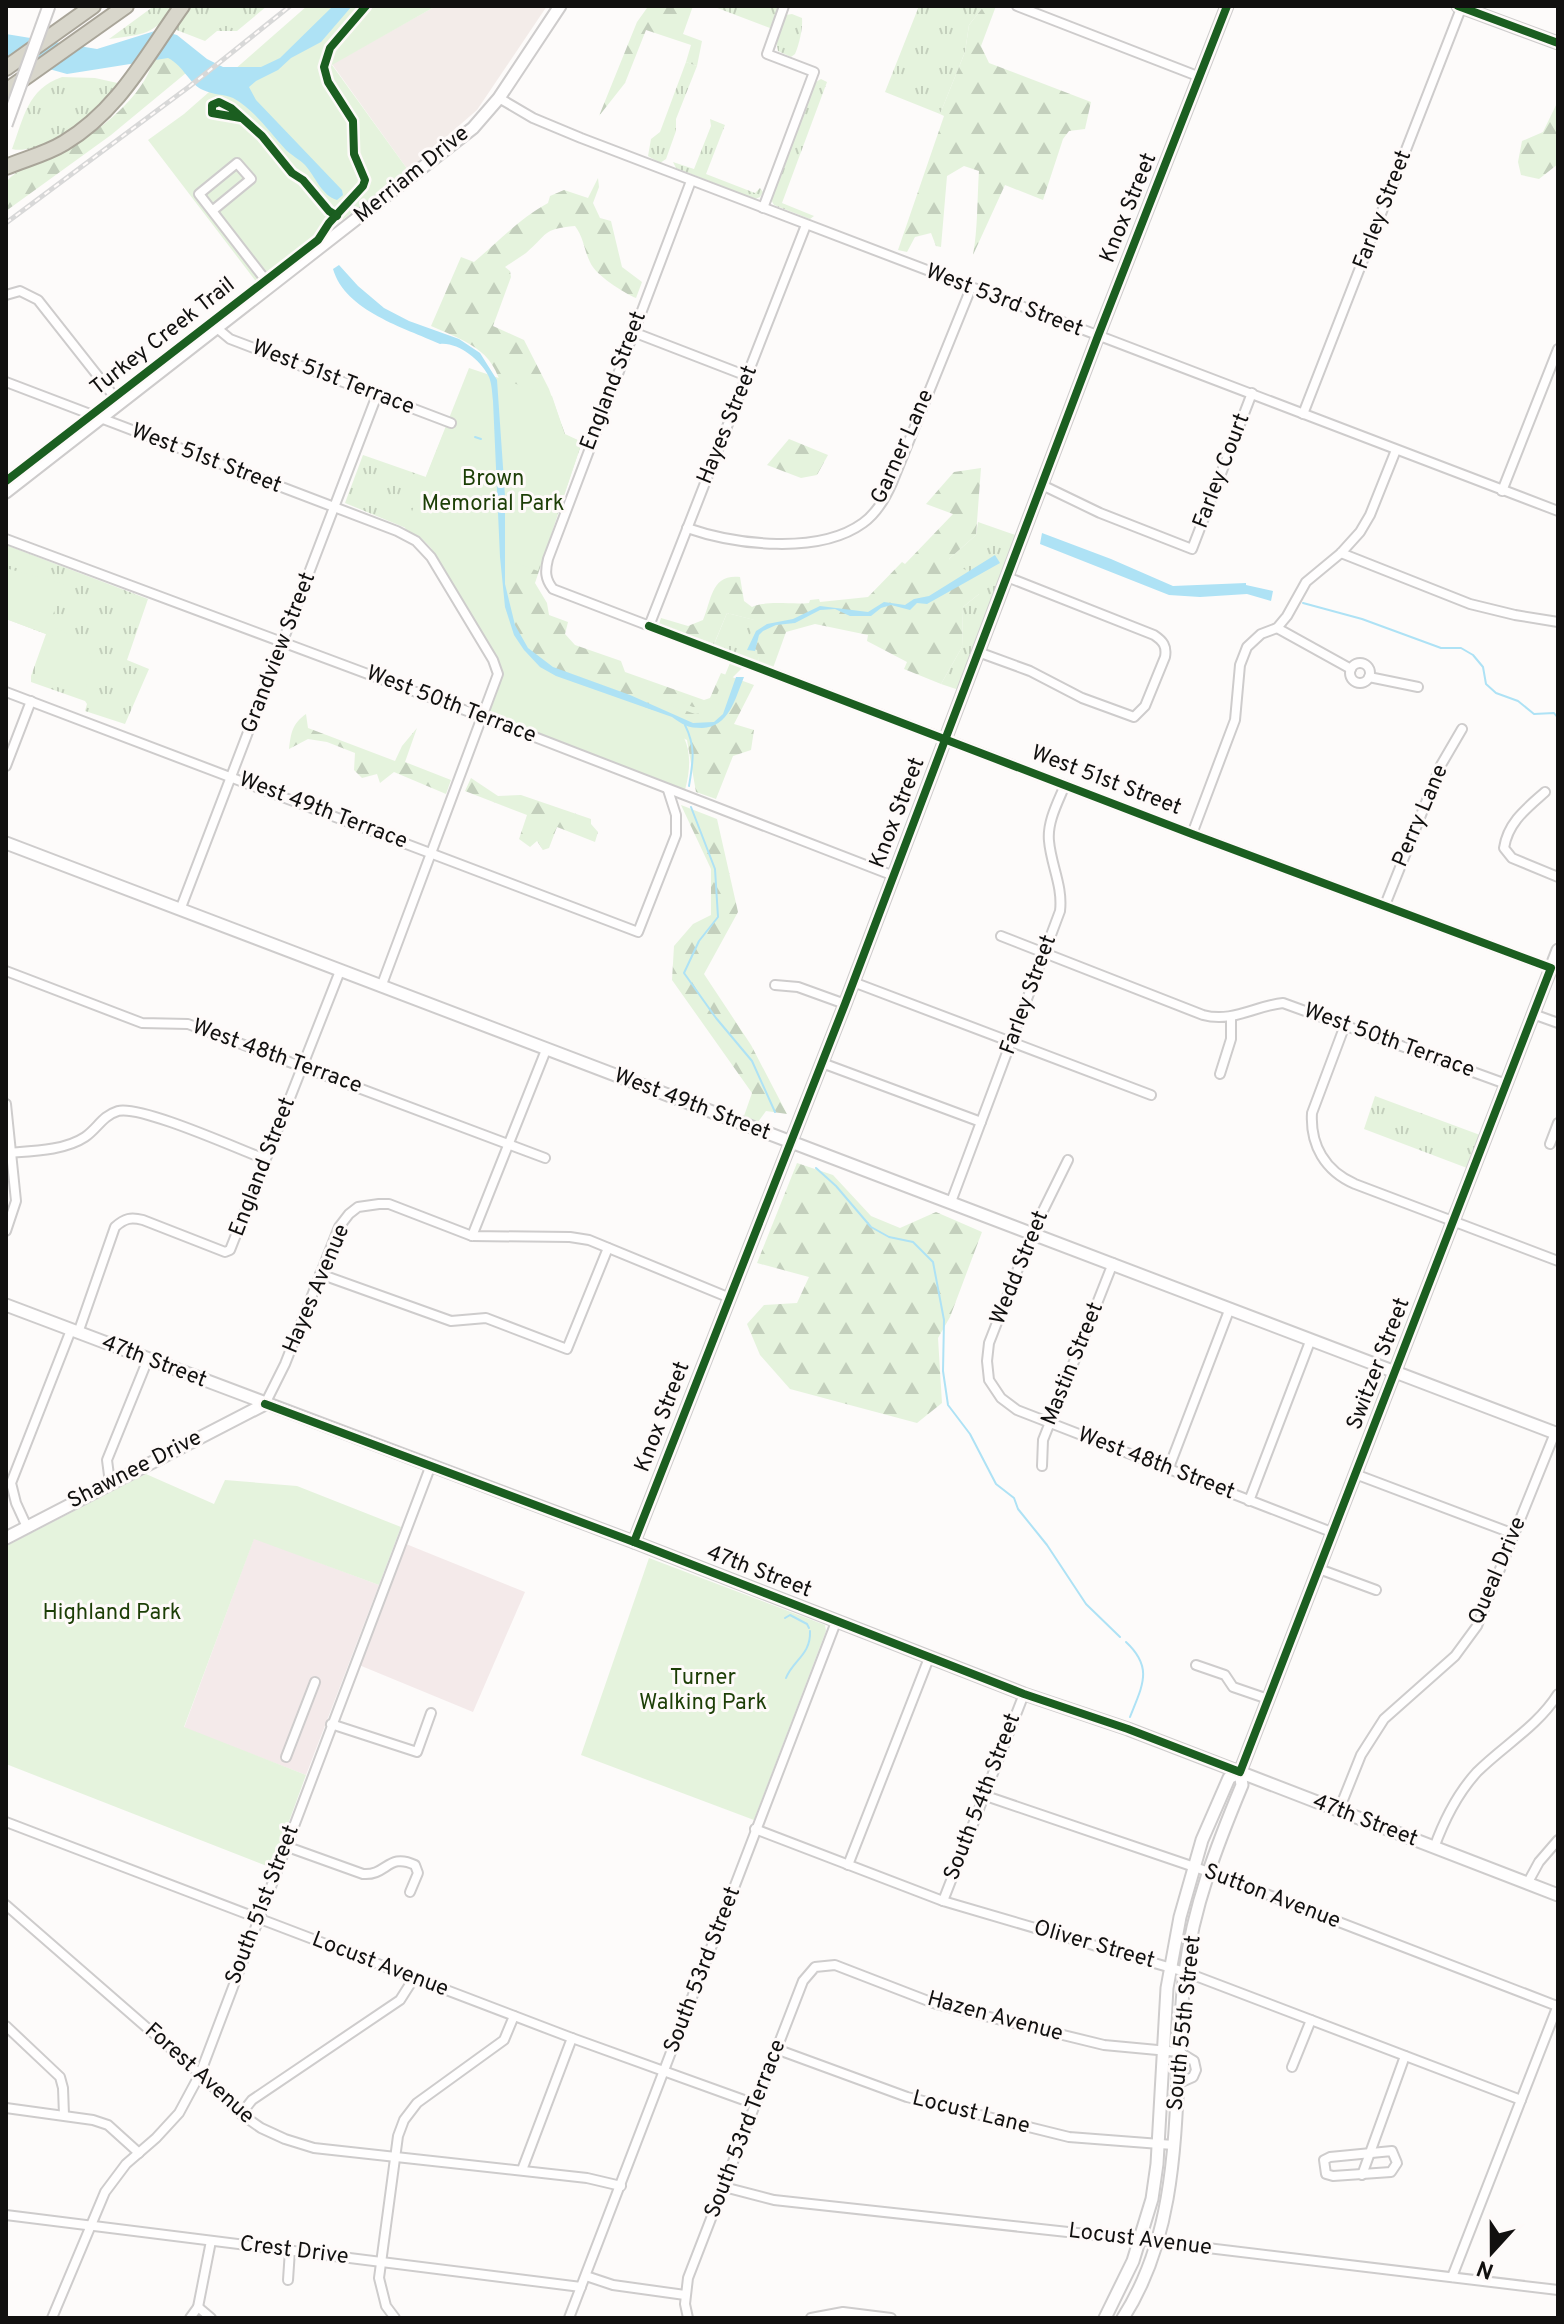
<svg xmlns="http://www.w3.org/2000/svg" width="1564" height="2324" font-family="Overpass,sans-serif">
	<style>
		.built { fill: #f3ece9 }
		.education { fill: #f4eaea }
		.grass { fill: url(#grass-tufts) }
		.forest { fill: url(#forest-firs) }
		.park { fill: #e5f3dd }
		.water { fill: #aee2f5 }
		.lines { fill: none; stroke-linecap: round; stroke-linejoin: round }
		.stream { stroke: #aee2f5; stroke-width: 2 }
		.street-casing { stroke: #cecccc; stroke-width: 12 }
		.secondary-casing { stroke: #cecccc; stroke-width: 15 }
		.highway-casing { stroke: #a9a599; stroke-width: 18 }
		.street { stroke: #fffefe; stroke-width: 8 }
		.secondary { stroke: #fffefe; stroke-width: 11 }
		.highway { stroke: #d8d6cb; stroke-width: 14 }
		.rail-casing { stroke: #d8d8d8; stroke-width: 5 }
		.rail { stroke: #fefaf9; stroke-width: 2; stroke-dasharray: 6; stroke-linecap: butt }
		.secondary-bridge-casing { stroke: #cecccc; stroke-width: 15; stroke-linecap: butt }
		.secondary-bridge { stroke: #fffefe; stroke-width: 11 }
		.cycleway-casing { stroke: #fefaf9; stroke-width: 13 }
		.cycleway { stroke: #1b5e20; stroke-width: 8 }
		.labels { text-anchor: middle; dominant-baseline: central; stroke-width: 6; stroke-linejoin: round; paint-order: stroke }
		.street-label { font-size: 22px; fill: #11100f; stroke: #fefaf9 }
		.park-label { font-size: 22px; fill: #1c3e06; stroke: #fefaf9 }
	</style>
	<defs>
		<pattern id="grass-tufts" width="24" height="20" patternUnits="userSpaceOnUse" patternTransform="scale(2)"><rect width="24" height="20" fill="#e5f3dd"/><path d="M3 7l-1-3M5 7V3M7 7l1-3M15 17l-1-3M17 17v-4M19 17l1-3" fill="none" stroke="#c3cfbc"/></pattern>
		<pattern id="forest-firs" width="22" height="20" patternUnits="userSpaceOnUse" patternTransform="scale(2)"><rect width="22" height="20" fill="#e5f3dd"/><path d="M5 1l3.5 6h-7zM16 11l3.5 6h-7z" fill="#c3cfbc"/></pattern>
	</defs>
	<rect width="100%" height="100%" fill="#fdfbfa"/>
	<!-- built -->
	<polygon class="built" points="436,6 547,6 477,110 408,170 332,64"/>
	<!-- education -->
	<g class="education">
		<polygon points="254,1538 379,1585 306,1775 184,1728"/>
		<polygon points="406,1544 525,1592 473,1712 359,1665"/>
	</g>
	<!-- grass -->
	<g class="grass">
		<path d="M154,6H174C154,36 143,34 109,39Z"/>
		<polygon points="191,6 267,6 237,31 217,31 205,41 174,29"/>
		<polygon points="712,6 779,6 770,28"/>
		<polygon points="919,6 984,6 969,25 965,52 940,114 885,92"/>
		<path d="M792,14L802,18C803,28 799,45 795,54L791,57L778,51L776,40L786,15Z"/>
		<polygon points="686,62 697,66 676,119 676,131 666,159 660,163 648,156 651,139 660,132"/>
		<path d="M62,77L95,78L122,84C102,107 44,157 12,149C24,118 27,89 62,77Z"/>
		<polygon points="821,79 827,82 782,203 814,216 810,219 774,205 770,198 814,83"/>
		<polygon points="710,119 725,125 706,174 755,193 760,188 763,192 760,197 755,199 676,168 673,162 694,169 711,126"/>
		<polygon points="444,432 418,533 345,503 363,455 426,477"/>
		<polygon points="978,522 1018,536 959,690 941,684 962,647 963,607 979,594 949,559 976,535"/>
		<polygon points="6,545 148,599 127,660 149,669 125,724 85,711 87,704 85,701 31,682 31,676 46,634 6,619"/>
		<polygon points="727,613 755,620 759,663 773,668 772,670 713,647"/>
		<polygon points="1375,1096 1480,1135 1467,1168 1364,1129"/>
	</g>
	<!-- forest -->
	<g class="forest">
		<polygon points="655,6 693,6 683,34 702,41 697,66 686,62 691,45 646,30 625,83 599,116 637,22 647,8"/>
		<path d="M984,6H996L981,46L989,63L1091,102L1085,129L1069,131L1063,139L1043,200L1005,185L973,255C978,228 977,199 979,171L964,166L947,176L941,247L936,246L931,233L915,237L907,252L898,250L944,116L940,114L965,52L969,25Z"/>
		<path d="M168,57L181,64L186,73L111,135L6,211V182C19,167 37,163 55,155C89,140 138,102 151,67L147,66L153,59Z"/>
		<polygon points="1558,101 1558,164 1539,179 1521,175 1518,162 1522,141 1543,132"/>
		<path d="M598,178L599,187L593,203L600,218L611,221L622,267L642,282L636,298C624,293 595,275 590,262C584,250 584,238 575,226C542,229 548,234 526,253C519,258 512,262 505,267L510,271L511,277L493,326L524,340L549,389L565,434L582,442L535,583L547,603L549,615L568,622L565,634L575,645L621,661L625,672L704,700L710,698L721,673L754,685L734,724L754,730L751,750L733,756L716,799L696,792L687,740L559,677L526,652L503,606L500,579L504,400C497,351 472,344 431,326L461,257L474,262C499,241 519,219 548,203L550,196L564,190L588,198Z"/>
		<polygon points="789,439 828,455 817,475 801,478 767,465"/>
		<path d="M981,468L976,535L949,559L982,581L979,594L963,607L962,647L941,684L904,669L907,662L867,641L868,635L815,624L786,632L773,668L759,663L757,650L747,646L754,620L727,613L714,644L659,624L661,618L688,626L703,620C712,599 711,574 740,577L744,601L752,607C768,600 792,605 809,603L810,600L819,599L820,602L868,597L902,562L905,564L953,514L926,504L954,472Z"/>
		<path d="M306,714L308,728L395,761L402,746L417,728L405,762L451,780L446,794L394,772L380,783L377,774L362,778L354,770L355,753L327,742L308,739L289,749C291,733 292,724 306,714Z"/>
		<polygon points="471,778 498,796 521,795 591,819 591,824 598,832 595,842 557,827 549,848 543,850 537,841 530,847 519,839 527,815 465,791"/>
		<polygon points="681,805 717,819 738,912 704,974 751,1045 787,1114 766,1111 758,1122 744,1116 752,1093 672,980 674,946 693,924 711,915 711,869"/>
		<polygon points="797,1163 833,1175 871,1216 900,1228 936,1212 982,1232 950,1317 938,1338 942,1403 917,1423 790,1389 760,1355 747,1324 764,1305 797,1303 809,1277 757,1263"/>
	</g>
	<!-- park -->
	<g class="park">
		<polygon points="307,6 436,6 332,65 408,170 258,284 148,140 184,114"/>
		<path d="M469,368L552,396L565,435L582,442L538,571L511,561L503,605L526,652L558,676L662,713L669,697L693,707H705L716,697L730,663L743,667L729,681L722,700L712,712L695,714L670,705L666,715C691,736 693,760 685,790L494,717L490,711C496,694 505,678 499,661L431,548L420,537L405,529Z"/>
		<polygon points="9,569 64,584 46,634 6,619 6,577"/>
		<path d="M56,628C97,647 97,656 83,696L37,680L35,674Z"/>
		<polygon points="146,1474 214,1504 225,1480 297,1486 401,1527 379,1585 254,1539 184,1727 306,1775 272,1868 6,1764 6,1546"/>
		<polygon points="649,1558 825,1625 826,1631 754,1820 581,1755"/>
	</g>
	<!-- water -->
	<g class="water">
		<path d="M333,6H352L321,42L291,58L278,70L256,81L249,87L256,100L342,190L343,195L337,200C322,196 315,176 305,165C299,159 291,155 286,150C269,132 255,110 233,98C224,94 213,95 203,90C189,84 184,66 168,58L67,74L6,57V34L97,49L158,30L177,35L207,59L223,67H261L280,58Z"/>
		<path d="M339,265L358,286L384,308L409,321L459,339L480,353L497,380L505,496V584L515,625L528,648L553,667L630,695L693,723L714,722L723,714L736,677H744C735,699 729,727 702,728C688,728 683,725 672,717L556,676L540,667L524,650L514,635L505,607L500,557L493,401C492,393 492,382 488,375C480,360 458,342 440,344C405,328 345,311 333,269Z"/>
		<polygon points="1042,533 1111,559 1173,586 1246,583 1246,585 1273,591 1271,601 1247,594 1200,597 1169,595 1040,544"/>
		<polygon points="995,555 1000,563 927,604 917,603 910,610 891,605 881,608 871,616 850,616 835,609 820,610 795,623 776,625 763,631 759,635 755,651 747,650 756,631 767,624 793,619 820,606 868,612 884,602 905,605 914,599 929,596"/>
	</g>
	<g class="lines">
		<!-- stream -->
		<g class="stream">
			<polyline points="475,437 481,439"/>
			<polyline points="1303,603 1362,619 1441,648 1461,648 1473,655 1483,667 1486,684 1496,693 1518,701 1534,714 1554,713 1558,718"/>
			<path d="M685,725C696,747 693,762 689,786"/>
			<polyline points="691,807 715,869 718,917 699,941 684,973 716,1018 752,1061 775,1112"/>
			<polyline points="816,1168 836,1186 871,1227 889,1237 913,1242 933,1262 944,1320 943,1371 948,1405 970,1434 996,1484 1014,1498 1018,1509 1047,1545 1086,1604 1120,1637"/>
			<polyline points="785,1618 790,1615 807,1624 809,1628"/>
			<path d="M1126,1642C1154,1668 1142,1686 1130,1717"/>
			<path d="M786,1678C793,1660 811,1655 810,1631"/>
		</g>
		<!-- street casing -->
		<g class="street-casing">
			<g id="street">
				<polyline points="1017,6 1200,77"/>
				<polyline points="499,98 533,118 581,138 1558,511"/>
				<path d="M691,181L548,559C545,571 545,579 553,589L1192,834L1551,968"/>
				<polyline points="763,208 814,72 767,54 784,6"/>
				<polyline points="212,211 251,179 237,163 199,194 264,278 272,285"/>
				<polyline points="6,295 20,291 38,300 120,404"/>
				<polyline points="218,329 230,339 451,423"/>
				<polyline points="633,332 747,376"/>
				<polyline points="6,382 397,531 416,541 431,557 493,660 498,674 381,987"/>
				<polyline points="1303,414 1462,6"/>
				<polyline points="1042,485 1100,513 1192,549 1252,393"/>
				<polyline points="1502,491 1558,349"/>
				<path d="M687,528C736,545 819,555 863,523C877,513 885,499 892,483L971,288"/>
				<polyline points="6,539 483,717 894,876"/>
				<polyline points="1341,553 1470,604 1515,615 1558,622"/>
				<polyline points="649,626 806,225"/>
				<polyline points="1277,628 1351,669"/>
				<path d="M978,652L1030,671L1082,698L1134,717L1145,706L1165,657C1167,646 1163,641 1154,635L1007,577"/>
				<circle cx="1360" cy="673" r="10"/>
				<polyline points="1369,677 1418,687"/>
				<polyline points="6,692 638,932 676,835 676,815 668,790"/>
				<polyline points="6,766 31,701"/>
				<path d="M1545,792C1527,808 1508,822 1504,848L1512,858L1558,877"/>
				<polyline points="1192,834 1235,720 1240,665 1247,647 1261,634 1277,628 1287,616 1306,582 1341,553 1360,532 1370,515 1396,450"/>
				<polyline points="1385,905 1441,765 1462,729"/>
				<polyline points="180,910 377,395"/>
				<path d="M1001,936L1203,1015C1232,1023 1255,1006 1283,1003L1506,1084"/>
				<polyline points="6,971 142,1023 188,1024 545,1158"/>
				<polyline points="853,982 1151,1095"/>
				<polyline points="775,985 798,987 845,1004"/>
				<polyline points="1533,1014 1558,1023"/>
				<path d="M1345,1025L1312,1113C1310,1145 1325,1171 1355,1184L1558,1261"/>
				<polyline points="822,1063 981,1122"/>
				<polyline points="1220,1074 1231,1039 1231,1018"/>
				<polyline points="6,1104 16,1201 6,1231"/>
				<polyline points="1550,1144 1558,1123"/>
				<path d="M6,1153C31,1151 64,1151 85,1137C98,1128 102,1116 118,1111C141,1105 238,1149 265,1159"/>
				<polyline points="1068,1160 1032,1233 989,1343 987,1361 989,1380 1001,1398 1017,1410 1334,1533"/>
				<path d="M951,1202L1060,911C1063,886 1051,865 1049,841C1047,822 1058,802 1065,785"/>
				<polyline points="472,1236 546,1050"/>
				<polyline points="320,1274 451,1321 486,1318 567,1349 608,1248"/>
				<path d="M78,1333L115,1227C125,1218 131,1217 143,1220L225,1252L230,1250L340,971"/>
				<polyline points="265,1404 285,1364 339,1227 349,1214 358,1207 379,1204 389,1204 472,1236 570,1237 589,1240 730,1298"/>
				<polyline points="1042,1466 1043,1440 1113,1263"/>
				<polyline points="1168,1470 1230,1308"/>
				<polyline points="1355,1474 1514,1534"/>
				<polyline points="110,1483 107,1460 148,1359"/>
				<polyline points="1249,1501 1311,1339"/>
				<polyline points="27,1527 16,1503 11,1483 71,1330"/>
				<polyline points="1319,1569 1376,1590"/>
				<polyline points="1196,1665 1225,1675 1233,1687 1268,1699"/>
				<polyline points="331,1724 417,1752 431,1713"/>
				<polyline points="286,1757 315,1682"/>
				<polyline points="983,1795 1209,1872 1557,2006"/>
				<polyline points="1339,1810 1361,1755 1384,1719 1455,1656 1477,1626 1555,1433"/>
				<polyline points="6,1822 572,2038 755,2104"/>
				<polyline points="755,1829 943,1901 1185,1972 1521,2100"/>
				<path d="M285,1846L363,1874C387,1876 388,1852 415,1865L418,1873L410,1892"/>
				<path d="M1434,1848C1444,1820 1457,1794 1477,1772C1504,1745 1537,1727 1558,1694"/>
				<polyline points="848,1865 929,1658"/>
				<polyline points="1527,1884 1539,1862 1558,1840"/>
				<polyline points="943,1901 1024,1694"/>
				<polyline points="6,1905 200,2074 241,2114 261,2128 285,2139 314,2148 587,2178 621,2186"/>
				<polyline points="6,2026 60,2077 63,2088 64,2115"/>
				<polyline points="776,2049 907,2097 1069,2137 1173,2145"/>
				<polyline points="1292,2067 1311,2020"/>
				<polyline points="6,2108 93,2120 108,2125 139,2153"/>
				<polyline points="241,2114 252,2100 400,2000 414,1978"/>
				<polygon points="1392,2151 1397,2163 1391,2172 1333,2176 1326,2174 1324,2160 1330,2157"/>
				<polyline points="522,2170 572,2038"/>
				<polyline points="1362,2175 1405,2056"/>
				<polyline points="724,2187 774,2200 1141,2240 1558,2290"/>
				<polyline points="6,2215 581,2287"/>
				<polyline points="586,2276 613,2285 685,2295"/>
				<polyline points="1452,2277 1558,2005"/>
				<polyline points="288,2280 290,2250"/>
				<polyline points="198,2307 211,2318"/>
				<polyline points="52,2318 105,2192 126,2164 156,2138 179,2113 200,2074 431,1465"/>
				<polyline points="190,2318 198,2307 211,2241"/>
				<polyline points="395,2318 386,2306 379,2278 398,2136 404,2120 417,2103 504,2040 514,2016"/>
				<polyline points="569,2318 836,1622"/>
				<polyline points="688,2318 685,2304 688,2278 803,1981 815,1967 835,1965 936,2004 1104,2045 1179,2052 1194,2061 1196,2070 1193,2077 1177,2084"/>
				<polyline points="811,2318 843,2312 891,2318"/>
			</g>
		</g>
		<!-- secondary casing -->
		<g class="secondary-casing">
			<g id="secondary">
				<polyline points="1458,6 1558,43"/>
				<polyline points="6,492 473,128 499,98 560,6"/>
				<polyline points="6,843 1558,1434"/>
				<polyline points="6,1305 634,1542 1024,1694 1128,1729 1558,1895"/>
				<polyline points="6,1538 265,1404"/>
				<polyline points="634,1542 845,1004 1098,336 1227,6"/>
				<polyline points="1240,1772 1558,950"/>
				<polyline points="1105,2318 1133,2261 1152,2199 1157,2164 1167,1988 1180,1917 1202,1840 1229,1778 1240,1772"/>
				<path d="M1123,2318C1189,2215 1171,2087 1185,1972C1193,1907 1217,1845 1242,1785L1240,1772"/>
			</g>
		</g>
		<!-- highway casing -->
		<g class="highway-casing">
			<g id="highway">
				<polyline points="6,68 93,6"/>
				<polyline points="6,91 126,6"/>
				<path d="M6,167C25,159 46,154 64,143C119,110 146,56 182,6"/>
			</g>
		</g>
		<!-- street -->
		<use href="#street" class="street"/>
		<!-- secondary -->
		<use href="#secondary" class="secondary"/>
		<!-- highway -->
		<use href="#highway" class="highway"/>
		<!-- rail casing -->
		<g class="rail-casing">
			<polyline id="rail" points="6,223 190,86 290,6"/>
		</g>
		<!-- rail -->
		<use href="#rail" class="rail"/>
		<!-- secondary-bridge casing -->
		<g class="secondary-bridge-casing">
			<polyline id="secondary-bridge" points="6,125 49,6"/>
		</g>
		<!-- secondary-bridge -->
		<use href="#secondary-bridge" class="secondary-bridge"/>
		<!-- cycleway casing -->
		<g class="cycleway-casing">
			<g id="cycleway">
				<polyline points="1458,6 1558,43"/>
				<polyline points="241,118 212,113 212,105 219,102 231,108 262,136 292,173 303,180 329,211 337,216"/>
				<polyline points="6,481 318,240 329,223 363,186 365,180 354,154 353,121 328,82 324,67 330,48 366,6"/>
				<polyline points="265,1404 634,1542 1024,1694 1128,1729 1240,1772 1551,968 1192,834 649,626"/>
				<polyline points="634,1542 845,1004 1098,336 1227,6"/>
			</g>
		</g>
		<!-- cycleway -->
		<use href="#cycleway" class="cycleway"/>
	</g>
	<g class="labels">
		<!-- street labels -->
		<g class="street-label">
			<text transform="translate(412 175) rotate(-39)">Merriam Drive</text>
			<text transform="translate(1129 208) rotate(-68)">Knox Street</text>
			<text transform="translate(1383 210) rotate(-69)">Farley Street</text>
			<text transform="translate(1004 301) rotate(21)">West 53rd Street</text>
			<text transform="translate(163 337) rotate(-38)">Turkey Creek Trail</text>
			<text transform="translate(333 378) rotate(21)">West 51st Terrace</text>
			<text transform="translate(614 381) rotate(-69)">England Street</text>
			<text transform="translate(728 425) rotate(-68)">Hayes Street</text>
			<text transform="translate(903 447) rotate(-66)">Garner Lane</text>
			<text transform="translate(206 459) rotate(21)">West 51st Street</text>
			<text transform="translate(1222 471) rotate(-69)">Farley Court</text>
			<text transform="translate(279 653) rotate(-69)">Grandview Street</text>
			<text transform="translate(451 705) rotate(21)">West 50th Terrace</text>
			<text transform="translate(1106 781) rotate(21)">West 51st Street</text>
			<text transform="translate(323 811) rotate(21)">West 49th Terrace</text>
			<text transform="translate(898 813) rotate(-69)">Knox Street</text>
			<text transform="translate(1421 816) rotate(-67)">Perry Lane</text>
			<text transform="translate(1029 995) rotate(-70)">Farley Street</text>
			<text transform="translate(1389 1041) rotate(20)">West 50th Terrace</text>
			<text transform="translate(277 1057) rotate(20)">West 48th Terrace</text>
			<text transform="translate(692 1105) rotate(21)">West 49th Street</text>
			<text transform="translate(263 1167) rotate(-69)">England Street</text>
			<text transform="translate(1020 1268) rotate(-68)">Wedd Street</text>
			<text transform="translate(317 1289) rotate(-67)">Hayes Avenue</text>
			<text transform="translate(154 1362) rotate(21)">47th Street</text>
			<text transform="translate(1073 1364) rotate(-68)">Mastin Street</text>
			<text transform="translate(1379 1364) rotate(-69)">Switzer Street</text>
			<text transform="translate(663 1417) rotate(-69)">Knox Street</text>
			<text transform="translate(1156 1464) rotate(21)">West 48th Street</text>
			<text transform="translate(135 1470) rotate(-27)">Shawnee Drive</text>
			<text transform="translate(1498 1571) rotate(-67)">Queal Drive</text>
			<text transform="translate(759 1572) rotate(21)">47th Street</text>
			<text transform="translate(983 1797) rotate(-69)">South 54th Street</text>
			<text transform="translate(1365 1821) rotate(21)">47th Street</text>
			<text transform="translate(1272 1897) rotate(21)">Sutton Avenue</text>
			<text transform="translate(263 1905) rotate(-69)">South 51st Street</text>
			<text transform="translate(1094 1945) rotate(16)">Oliver Street</text>
			<text transform="translate(380 1965) rotate(21)">Locust Avenue</text>
			<text transform="translate(703 1970) rotate(-69)">South 53rd Street</text>
			<text transform="translate(995 2017) rotate(15)">Hazen Avenue</text>
			<text transform="translate(1185 2023) rotate(-84)">South 55th Street</text>
			<text transform="translate(199 2074) rotate(42)">Forest Avenue</text>
			<text transform="translate(971 2113) rotate(14)">Locust Lane</text>
			<text transform="translate(746 2129) rotate(-69)">South 53rd Terrace</text>
			<text transform="translate(1140 2240) rotate(7)">Locust Avenue</text>
			<text transform="translate(294 2251) rotate(7)">Crest Drive</text>
		</g>
		<!-- park labels -->
		<g class="park-label">
			<text x="493" y="479">Brown<tspan x="493" dy="25">Memorial Park</tspan></text>
			<text x="112" y="1613">Highland Park</text>
			<text x="703" y="1678">Turner<tspan x="703" dy="25">Walking Park</tspan></text>
		</g>
	</g>
	<!-- border -->
	<rect width="1564" height="2324" fill="none" stroke="#11100f" stroke-width="16"/>
	<!-- north arrow -->
	<g transform="translate(1492 2252) rotate(201)" stroke="#fefaf9" stroke-width="6" paint-order="stroke">
	<path d="M0-6L14 30L0 20L-14 30Z" fill="#11100f"/>
	<text y="-12" font-size="22" font-weight="bold" text-anchor="middle" fill="#11100f">N</text>
	</g>
</svg>
